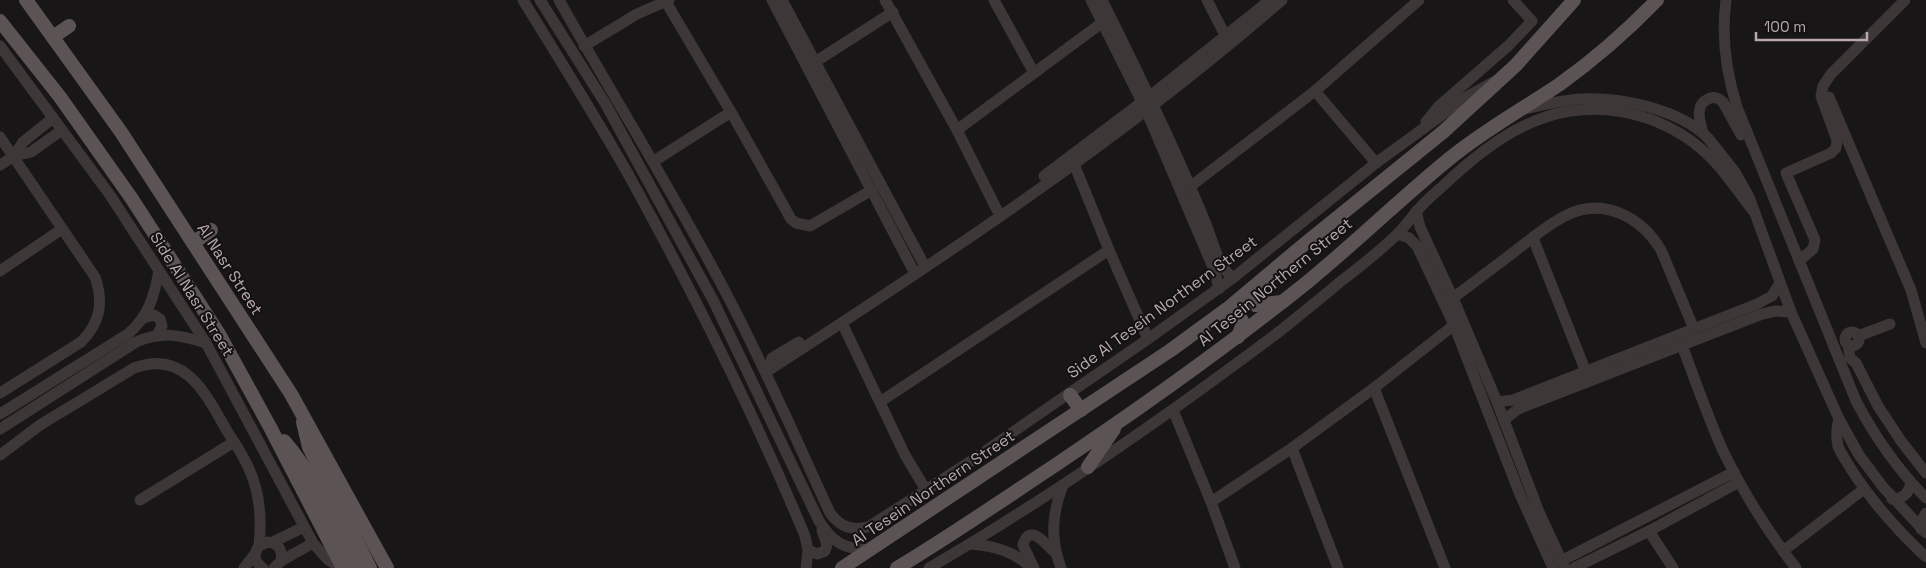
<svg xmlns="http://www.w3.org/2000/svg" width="1926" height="568" font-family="'Space Grotesk',sans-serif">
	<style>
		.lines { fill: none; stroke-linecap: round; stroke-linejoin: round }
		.minor { stroke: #3d3738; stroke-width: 11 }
		.major { stroke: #5c5355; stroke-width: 14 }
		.labels { text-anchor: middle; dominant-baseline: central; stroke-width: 4; stroke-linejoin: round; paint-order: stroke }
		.street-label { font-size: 16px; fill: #b7a8ad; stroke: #131111 }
	</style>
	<rect width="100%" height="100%" fill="#181616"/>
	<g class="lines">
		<!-- minor -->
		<g class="minor">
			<path d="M523,0C558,57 594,114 627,172C692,290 753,411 805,536L808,550L806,568"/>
			<path d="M540,0L605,103L713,300L819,521C833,543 844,549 870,550"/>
			<path d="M559,0C614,98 674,193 726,293C764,365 796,439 830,513C840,527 854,532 870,526L968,463L1148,339L1233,278L1376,163L1468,96L1495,81"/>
			<polyline points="772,0 912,268"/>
			<polyline points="782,0 922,261"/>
			<polyline points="885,0 957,130 997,210"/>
			<polyline points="994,0 1034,73"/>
			<polyline points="1091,0 1146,110 1215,272 1219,289"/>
			<path d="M1102,0C1139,74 1175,148 1206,224C1213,241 1218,267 1233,278"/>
			<polyline points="1207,0 1226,37"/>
			<path d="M1726,0C1721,37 1726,72 1737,107L1856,401C1875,437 1898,470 1926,498"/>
			<polyline points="666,2 731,112 791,219 796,223 810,226 872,190"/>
			<polyline points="0,46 110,195 206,343 313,543 327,559 341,568"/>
			<polyline points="584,46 637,14 669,0"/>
			<polyline points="815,62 893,12"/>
			<polyline points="1315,91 1376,163"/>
			<polyline points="1829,97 1911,290 1926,343"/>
			<path d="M1524,109C1543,105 1562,100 1581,99C1621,97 1679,109 1708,138L1735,172L1749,197L1791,312L1839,419L1859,455L1883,487L1926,533"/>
			<polyline points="1426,122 1438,107 1508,46 1532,21 1513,0"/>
			<polyline points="957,130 1103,22"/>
			<path d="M1703,133C1700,122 1694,105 1708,99C1714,96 1718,98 1723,102L1741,135"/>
			<path d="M0,137L95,277C104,303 100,323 81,342L0,393"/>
			<polyline points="14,156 23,142 53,118"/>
			<polyline points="654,161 731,112"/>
			<polyline points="1074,164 1109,250 1148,339"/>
			<polyline points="0,165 14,156 31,152 62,130"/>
			<polyline points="1044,176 1150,96 1270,0"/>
			<polyline points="1191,186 1315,91 1419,0"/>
			<polyline points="1416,211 1420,227 1453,298 1497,402 1539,512 1565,568"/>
			<polyline points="1398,234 1409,238 1417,246 1454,325 1519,492 1553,568"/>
			<polyline points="1533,238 1586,372"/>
			<polyline points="1799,261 1813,249 1815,240 1786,173 1831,153 1836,148 1837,140 1821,96 1823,86 1831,74 1905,0"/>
			<polyline points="0,271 62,229"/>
			<path d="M1453,298C1473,283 1494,267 1514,252C1531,239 1548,224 1567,215C1604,197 1641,217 1661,250L1694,329"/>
			<polyline points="144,318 154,315 160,319 162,326 157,335"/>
			<polyline points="842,323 905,455 926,490"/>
			<circle cx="1852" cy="339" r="7"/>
			<polyline points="1858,336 1890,324"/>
			<path d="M1680,340C1694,377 1707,415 1723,451C1743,492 1768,532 1796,568"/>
			<polyline points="1848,344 1850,358 1856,363 1878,406 1901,441 1926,473"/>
			<polyline points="772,368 771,361 772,358 799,342"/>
			<path d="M766,372C944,257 1122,139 1282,0"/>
			<polyline points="1374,388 1445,568"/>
			<polyline points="880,402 1109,250"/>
			<polyline points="1497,402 1513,400 1757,304 1772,296 1780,283"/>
			<polyline points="1173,410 1211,502 1235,568"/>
			<path d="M0,414L128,334C149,316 154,296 159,271"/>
			<path d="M1839,419C1836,428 1836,437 1838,446C1841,454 1847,462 1851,469C1872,502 1898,531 1926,557"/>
			<polyline points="1504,420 1518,409 1762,314 1776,311 1791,312"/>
			<path d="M0,429L136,342C161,331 180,335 206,343"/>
			<polyline points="1292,448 1338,568"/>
			<path d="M0,455L40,425L134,368C185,349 206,394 227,431C239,449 251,468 256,489C261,508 261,526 259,546"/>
			<path d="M1892,499C1903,499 1909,493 1911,483"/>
			<polyline points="140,500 234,442"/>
			<polyline points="1211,502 1292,448 1374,388 1454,325"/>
			<polyline points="1921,529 1922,520 1926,513"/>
			<polyline points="1649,531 1673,568"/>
			<polyline points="273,542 304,527"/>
			<path d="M971,544C993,546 1015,551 1031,568"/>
			<polyline points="808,550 817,554 825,551 827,545 822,530"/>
			<polyline points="1783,551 1864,489"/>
			<polyline points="281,561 313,543"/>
			<polyline points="1561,561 1734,472"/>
			<polyline points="244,568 254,555"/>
			<path d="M263,568C254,562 253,554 259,546L268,542C279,543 283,551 281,561L274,568"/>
			<path d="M929,568C1051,497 1167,416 1280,331C1300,315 1320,299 1340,282C1357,269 1375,255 1391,240C1402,231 1409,220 1418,210C1425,201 1435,193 1444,185C1479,152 1520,119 1570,111C1622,103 1677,122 1714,161C1729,177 1741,196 1755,213"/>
			<path d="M1034,568L1023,545C1030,520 1048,548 1057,554"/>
			<path d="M1061,568C1050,539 1052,513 1063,485"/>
			<polyline points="1574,568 1649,531 1739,482"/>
		</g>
		<!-- major -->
		<g class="major">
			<polyline points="26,0 121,132 291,394 387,568"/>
			<polyline points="0,21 60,97 132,199 219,334 270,427 343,568"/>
			<polyline points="53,37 69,26"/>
			<polyline points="193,243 211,230"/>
			<polyline points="1258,284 1253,299 1256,305 1282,302"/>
			<polyline points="1220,315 1233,315 1240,317 1243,323 1238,337"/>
			<polyline points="1070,395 1081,410"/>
			<polyline points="303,422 309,447 370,568"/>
			<path d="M284,441C315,476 336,526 356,568"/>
			<polyline points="1088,467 1114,429"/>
			<polyline points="842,568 1171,350 1227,309 1307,242 1443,132 1516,65 1574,0"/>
			<path d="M897,568C952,535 1004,499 1057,464C1142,407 1225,348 1305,284C1354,244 1400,199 1449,159C1484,130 1523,109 1560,84C1595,59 1627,31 1657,0"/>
		</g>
	</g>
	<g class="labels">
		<!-- street labels -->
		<g class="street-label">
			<text transform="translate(230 269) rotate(57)">Al Nasr Street</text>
			<text transform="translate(1275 282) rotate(-39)">Al Tesein Northern Street</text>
			<text transform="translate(192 294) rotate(58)">Side Al Nasr Street</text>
			<text transform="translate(1162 307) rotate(-36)">Side Al Tesein Northern Street</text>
			<text transform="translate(933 488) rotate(-34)">Al Tesein Northern Street</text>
		</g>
	</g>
	<!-- scale -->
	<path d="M1756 32v8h111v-8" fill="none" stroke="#b7a8ad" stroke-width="2.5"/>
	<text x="1764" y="32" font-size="15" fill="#b7a8ad" stroke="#131111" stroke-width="4" paint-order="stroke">100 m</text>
</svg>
